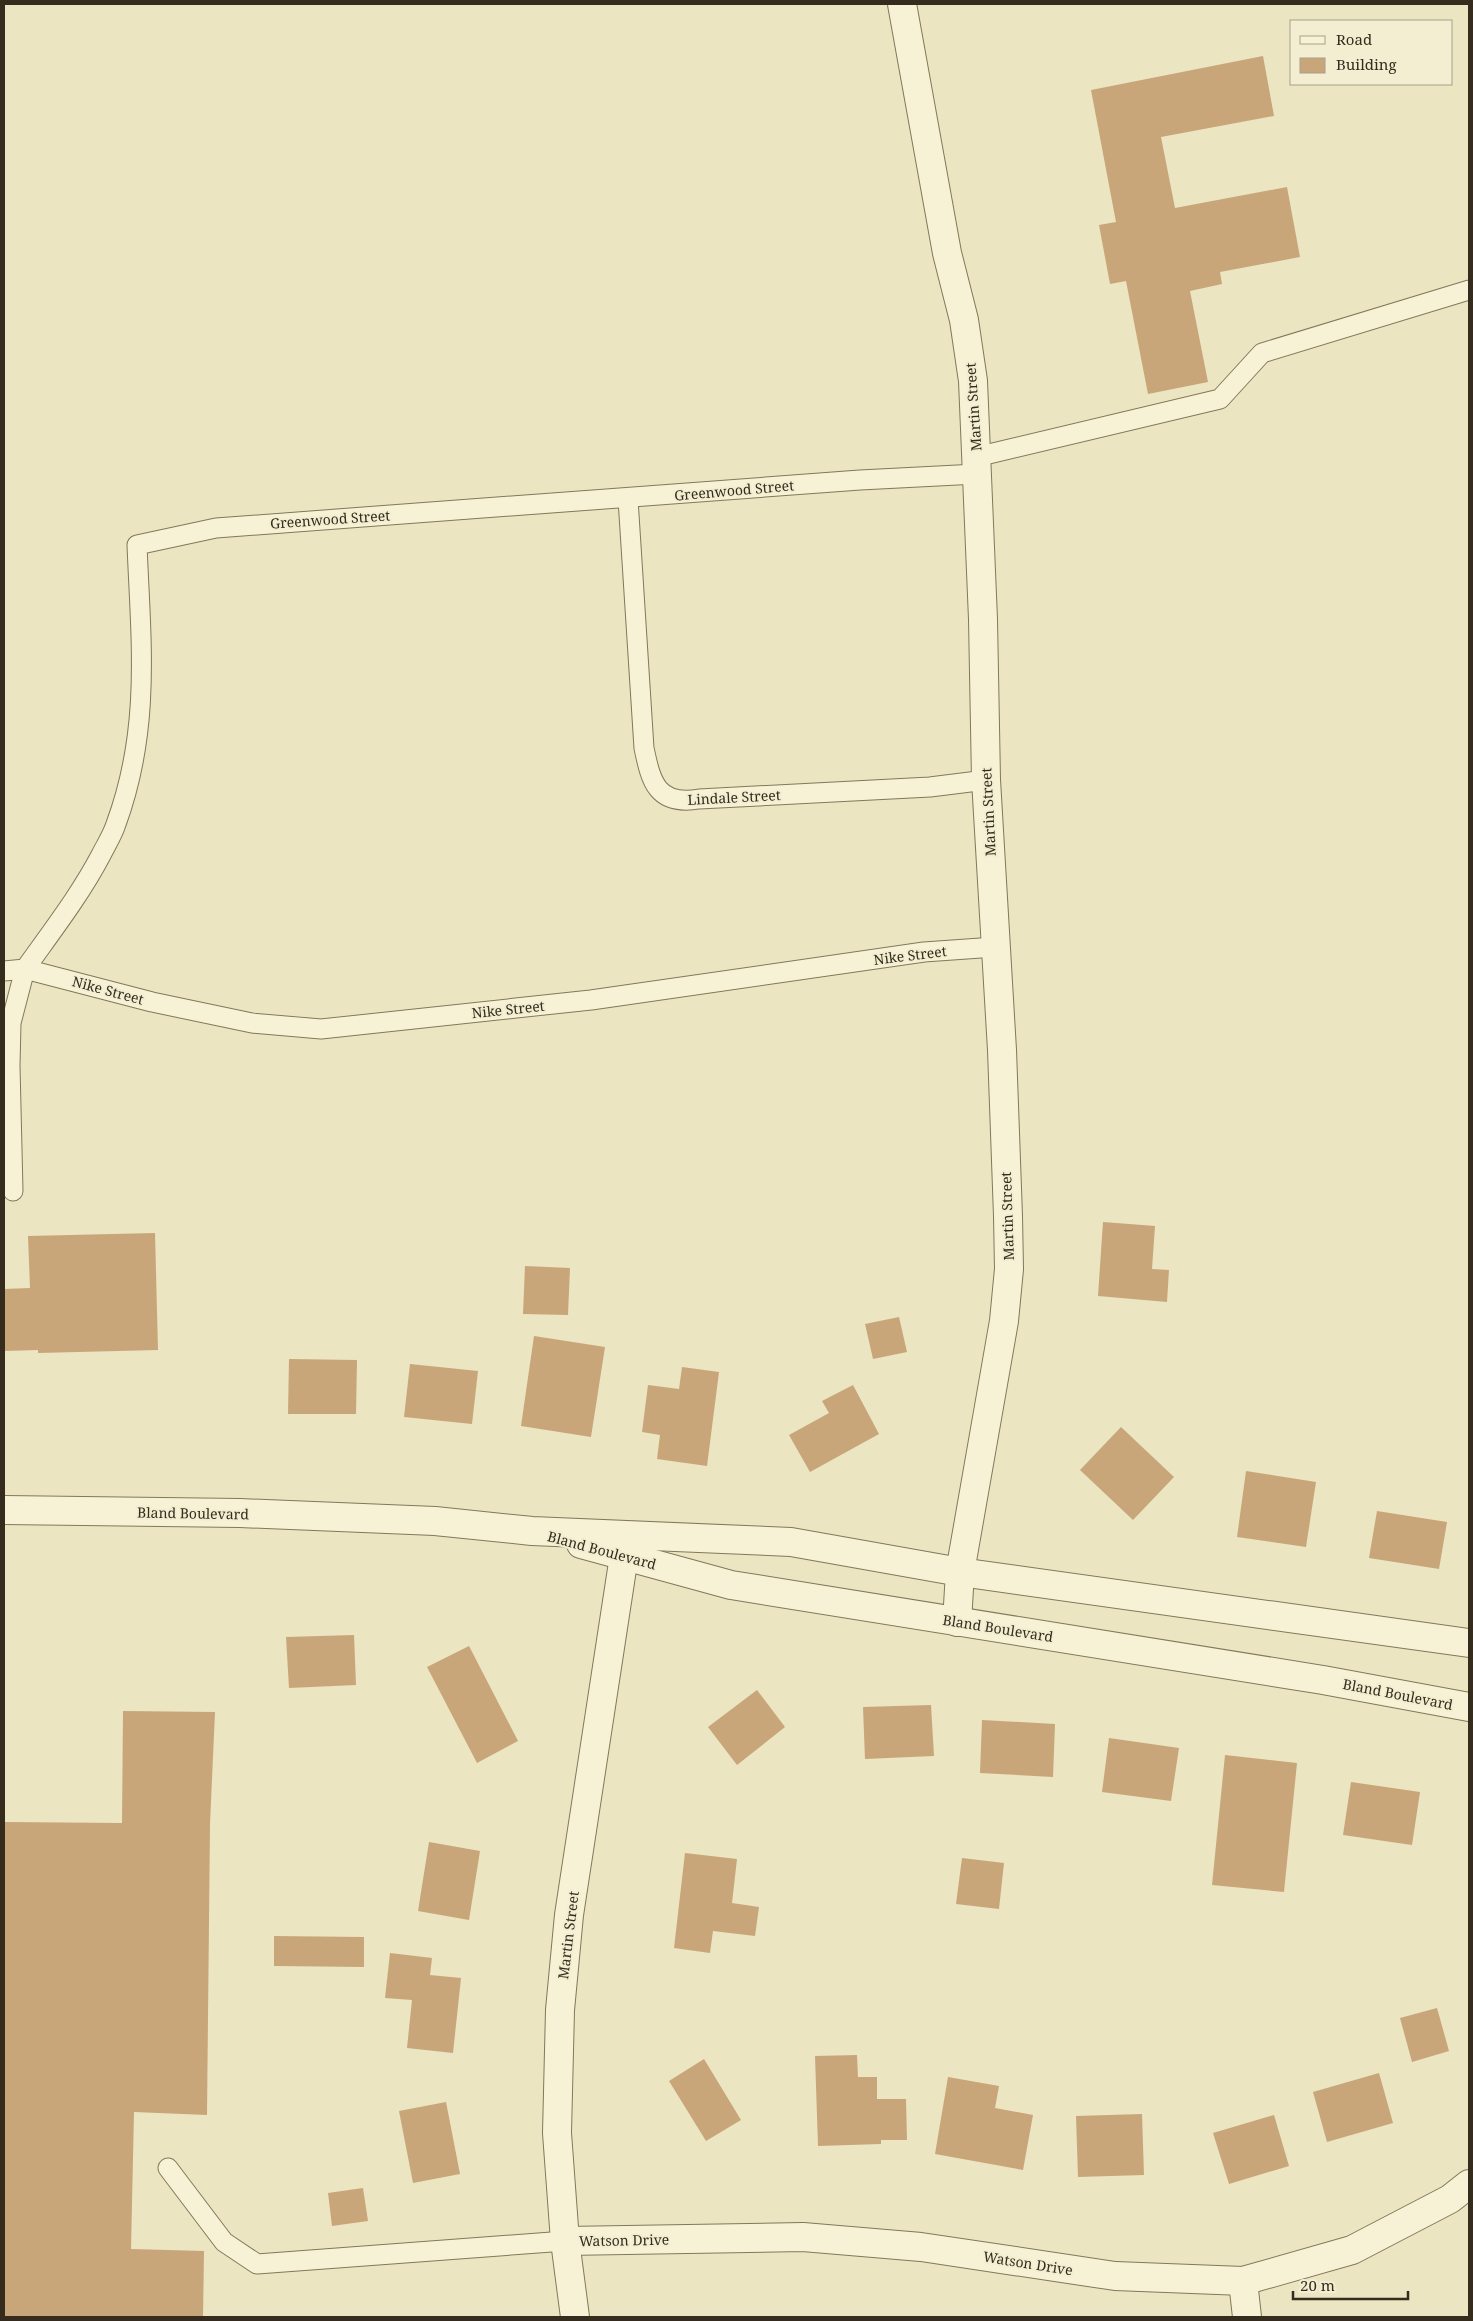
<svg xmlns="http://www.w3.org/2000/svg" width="1473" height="2321" font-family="'Noto Serif',serif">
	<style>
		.building { fill: #c8a67a }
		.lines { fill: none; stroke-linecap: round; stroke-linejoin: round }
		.service-casing { stroke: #84775a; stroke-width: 21 }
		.minor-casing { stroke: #84775a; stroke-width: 30 }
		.service { stroke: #f7f2d5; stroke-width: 19 }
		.minor { stroke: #f7f2d5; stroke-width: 28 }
		.labels { text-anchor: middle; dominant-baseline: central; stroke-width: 4; stroke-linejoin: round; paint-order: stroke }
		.street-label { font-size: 14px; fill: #352c1e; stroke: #f3eed1 }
	</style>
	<rect width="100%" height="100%" fill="#ebe5c2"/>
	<!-- building -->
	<g class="building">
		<polygon points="1263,56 1274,116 1161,137 1175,208 1287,187 1300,257 1220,272 1222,284 1190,291 1208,382 1148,394 1126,281 1110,284 1099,225 1116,222 1091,90"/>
		<polygon points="1103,1222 1155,1226 1152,1269 1169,1270 1167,1302 1098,1296"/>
		<polygon points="155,1233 158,1350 38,1353 38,1350 4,1351 4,1289 30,1288 28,1236"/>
		<polygon points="525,1266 570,1268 568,1315 523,1314"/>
		<polygon points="899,1317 907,1352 873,1359 865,1324"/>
		<polygon points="534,1336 605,1347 591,1437 521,1426"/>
		<polygon points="289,1359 357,1360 356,1414 288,1414"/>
		<polygon points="410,1364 478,1371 472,1424 404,1417"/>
		<polygon points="682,1367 719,1372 707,1466 657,1459 660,1435 642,1432 648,1385 679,1389"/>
		<polygon points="853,1385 879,1434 810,1472 789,1435 829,1413 822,1401"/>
		<polygon points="1121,1427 1174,1477 1133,1520 1080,1470"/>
		<polygon points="1246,1471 1316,1482 1306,1547 1237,1537"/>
		<polygon points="1377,1511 1447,1522 1439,1569 1369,1558"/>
		<polygon points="354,1635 356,1685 289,1688 286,1637"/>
		<polygon points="469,1646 518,1741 477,1763 427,1667"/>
		<polygon points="757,1690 785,1727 737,1765 708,1727"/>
		<polygon points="931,1705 934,1756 865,1759 863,1707"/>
		<polygon points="123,1711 215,1712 210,1824 207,2115 134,2112 131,2249 204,2251 203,2317 4,2317 4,1822 122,1823"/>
		<polygon points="982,1720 1055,1724 1053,1777 980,1773"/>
		<polygon points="1109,1738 1179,1748 1171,1801 1102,1792"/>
		<polygon points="1225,1755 1297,1763 1284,1892 1212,1885"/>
		<polygon points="1351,1782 1420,1792 1412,1845 1343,1835"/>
		<polygon points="429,1842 480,1851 469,1920 418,1911"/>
		<polygon points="685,1853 737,1859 732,1903 759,1907 755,1936 713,1931 710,1953 674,1948"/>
		<polygon points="962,1858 1004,1863 999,1909 956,1904"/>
		<polygon points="274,1936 364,1937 364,1967 274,1966"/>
		<polygon points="390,1953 432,1958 430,1975 461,1978 453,2053 407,2048 412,2000 385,1998"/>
		<polygon points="1437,2008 1449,2051 1412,2062 1400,2018"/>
		<polygon points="857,2055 858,2077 877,2077 877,2099 906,2099 907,2140 881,2140 881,2144 818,2146 815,2056"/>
		<polygon points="704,2059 741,2120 706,2141 669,2081"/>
		<polygon points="1379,2073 1393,2123 1327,2142 1313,2092"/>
		<polygon points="948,2077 999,2086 995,2108 1033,2115 1023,2170 935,2154"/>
		<polygon points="446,2102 460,2174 413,2183 399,2111"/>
		<polygon points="1142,2114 1144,2175 1078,2177 1076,2116"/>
		<polygon points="1274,2115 1289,2166 1229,2184 1213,2133"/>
		<polygon points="363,2188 368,2221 332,2226 328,2193"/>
	</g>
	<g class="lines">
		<!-- service casing -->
		<g class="service-casing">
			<g id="service">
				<polyline points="976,457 1220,399 1262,353 1469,290"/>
				<path d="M628,499L644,748C651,782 657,806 699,799L930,787L986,780"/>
				<path d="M4,971L25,969C52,931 80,895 101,855C106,845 113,834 116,824C151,729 141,643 137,545L216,528L860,480L977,474"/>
				<polyline points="13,1191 10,1066 11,1023 25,969 152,1002 252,1023 321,1029 591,1000 924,952 995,947"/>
				<polyline points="168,2168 224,2242 257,2264 565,2241"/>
			</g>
		</g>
		<!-- minor casing -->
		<g class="minor-casing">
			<g id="minor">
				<polyline points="902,4 947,253 964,320 973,381 983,619 986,780 1002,1050 1008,1216 1009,1269 1004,1321 960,1572 957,1622"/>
				<polyline points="4,1510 240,1513 435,1521 532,1531 791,1542 960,1572 1469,1643"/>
				<polyline points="581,1544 731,1585 1323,1680 1469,1707"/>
				<polyline points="565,2241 803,2237 921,2247 1115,2276 1243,2281 1352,2250 1450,2199 1469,2184"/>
				<polyline points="1243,2281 1247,2317"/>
				<polyline points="575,2317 565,2241 557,2133 560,2010 569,1915 624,1556"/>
			</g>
		</g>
		<!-- service -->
		<use href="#service" class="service"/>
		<!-- minor -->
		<use href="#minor" class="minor"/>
	</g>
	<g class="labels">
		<!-- street labels -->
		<g class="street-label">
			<text transform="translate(973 407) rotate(-94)">Martin Street</text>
			<text transform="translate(734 490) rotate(-5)">Greenwood Street</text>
			<text transform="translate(330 519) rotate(-4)">Greenwood Street</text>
			<text transform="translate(734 797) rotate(-3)">Lindale Street</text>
			<text transform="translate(988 812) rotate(-93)">Martin Street</text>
			<text transform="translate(910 955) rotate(-7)">Nike Street</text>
			<text transform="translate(108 990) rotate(15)">Nike Street</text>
			<text transform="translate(508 1009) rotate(-6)">Nike Street</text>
			<text transform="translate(1007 1216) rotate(-92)">Martin Street</text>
			<text transform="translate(193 1513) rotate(1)">Bland Boulevard</text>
			<text transform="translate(602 1550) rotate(15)">Bland Boulevard</text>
			<text transform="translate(998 1628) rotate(9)">Bland Boulevard</text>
			<text transform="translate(1398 1694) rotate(11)">Bland Boulevard</text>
			<text transform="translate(568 1935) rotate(-83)">Martin Street</text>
			<text transform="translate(624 2240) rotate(-1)">Watson Drive</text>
			<text transform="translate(1028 2263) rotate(9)">Watson Drive</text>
		</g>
	</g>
	<!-- border -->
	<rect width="1473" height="2321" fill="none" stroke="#352c1e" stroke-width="10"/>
	<!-- legend -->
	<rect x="1290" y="20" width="162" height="65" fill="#f3eed1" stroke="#a7a089"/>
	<rect x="1300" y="36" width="25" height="8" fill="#f7f2d5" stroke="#a7a089"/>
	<text x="1336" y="45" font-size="15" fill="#352c1e">Road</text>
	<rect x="1300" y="58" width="25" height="15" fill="#c8a67a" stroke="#a7a089"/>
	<text x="1336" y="70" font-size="15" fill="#352c1e">Building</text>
	<!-- scale -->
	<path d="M1293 2291v8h115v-8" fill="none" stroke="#352c1e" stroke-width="2.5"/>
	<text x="1300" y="2291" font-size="15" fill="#352c1e" stroke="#f3eed1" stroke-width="4" paint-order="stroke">20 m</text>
</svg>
